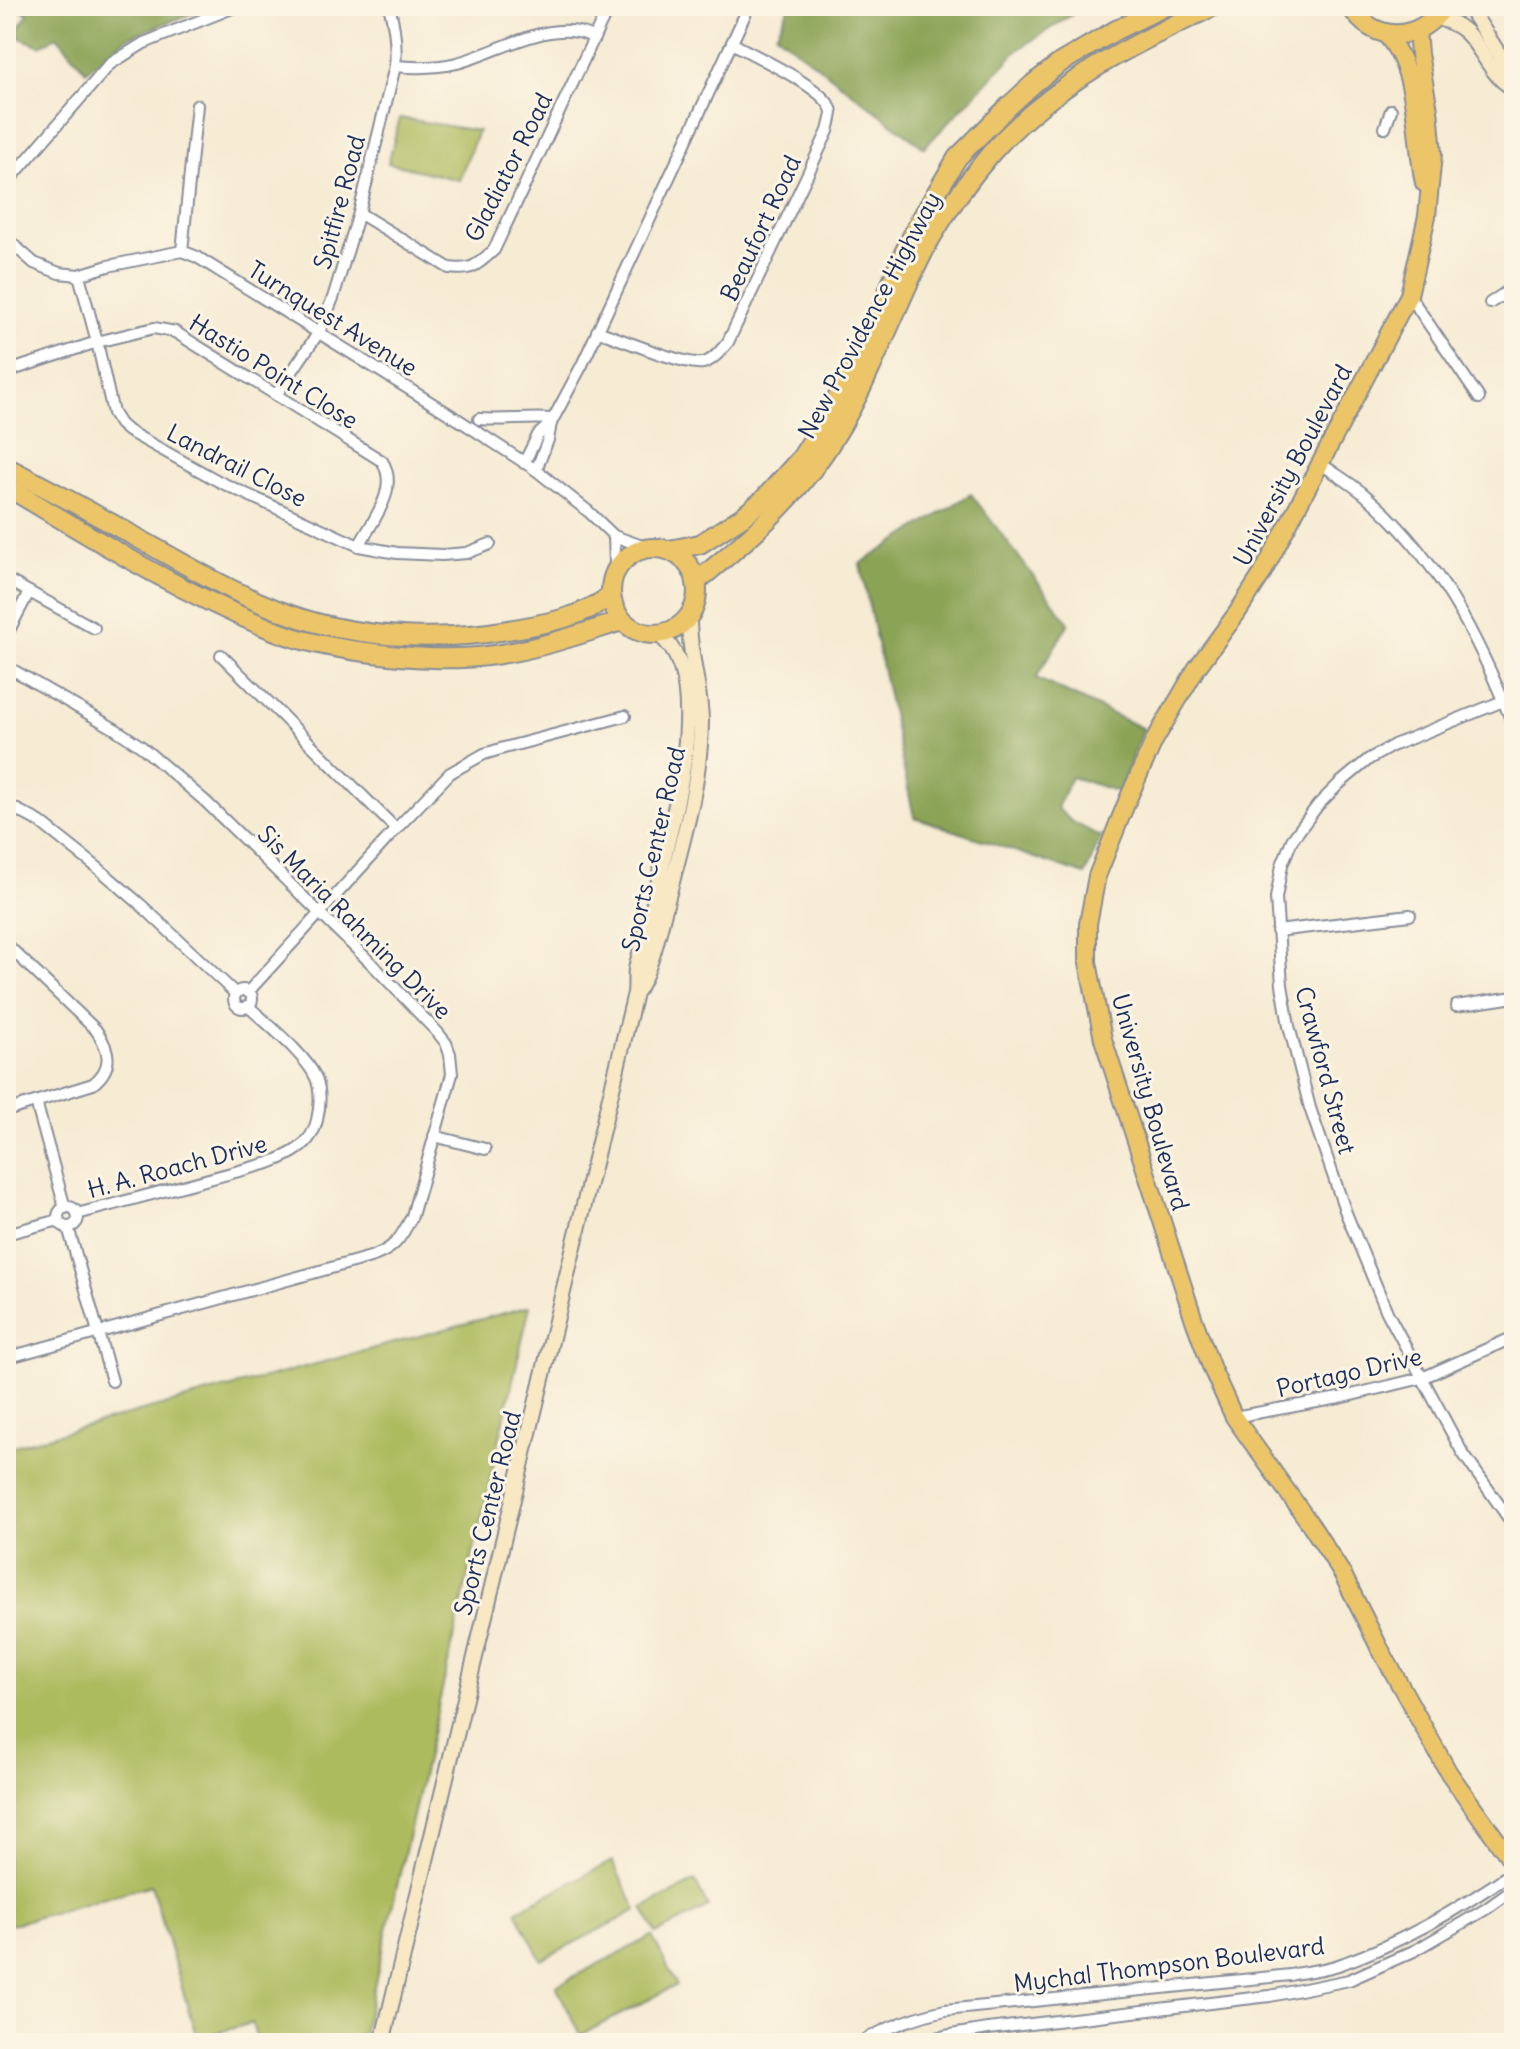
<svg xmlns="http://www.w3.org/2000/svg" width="1520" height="2049" font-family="Delius,sans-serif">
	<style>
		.green { fill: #adbb5e; stroke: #64755e; stroke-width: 2 }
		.forest { fill: #8aa355; stroke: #52695a; stroke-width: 2 }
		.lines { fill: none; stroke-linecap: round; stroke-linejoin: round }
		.street-casing { stroke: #888d98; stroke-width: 14 }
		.secondary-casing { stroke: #888d98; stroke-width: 18 }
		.primary-casing { stroke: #888d98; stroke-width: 20 }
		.highway-casing { stroke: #888d98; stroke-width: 22 }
		.street { stroke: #fff; stroke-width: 10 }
		.secondary { stroke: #f8e8c3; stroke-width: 14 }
		.primary { stroke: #edc569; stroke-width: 16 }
		.highway { stroke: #edc569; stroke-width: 18 }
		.labels { text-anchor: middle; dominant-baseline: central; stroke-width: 6; stroke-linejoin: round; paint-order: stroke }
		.street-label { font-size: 24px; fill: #1b2f5e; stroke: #fcf5e5 }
	</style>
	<rect width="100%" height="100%" fill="#fcf5e5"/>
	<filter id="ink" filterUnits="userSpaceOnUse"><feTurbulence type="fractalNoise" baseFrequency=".0125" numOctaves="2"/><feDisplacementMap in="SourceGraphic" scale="16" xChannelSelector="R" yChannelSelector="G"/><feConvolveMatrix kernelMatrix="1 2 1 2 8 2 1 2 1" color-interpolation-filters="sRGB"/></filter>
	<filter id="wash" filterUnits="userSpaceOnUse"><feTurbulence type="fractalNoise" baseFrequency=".006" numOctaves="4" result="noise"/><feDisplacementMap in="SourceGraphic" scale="32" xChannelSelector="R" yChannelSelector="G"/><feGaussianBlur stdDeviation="1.8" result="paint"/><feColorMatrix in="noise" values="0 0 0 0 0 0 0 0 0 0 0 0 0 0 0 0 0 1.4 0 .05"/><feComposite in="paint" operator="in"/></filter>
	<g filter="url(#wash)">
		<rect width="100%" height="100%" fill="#f6ebd3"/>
		<!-- green -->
		<g class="green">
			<polygon points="400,118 478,131 459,180 388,163"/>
			<polygon points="530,1306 361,2043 258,2043 252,2023 197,2038 151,1885 6,1926 6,1448"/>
			<polygon points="612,1861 637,1910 541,1960 516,1911"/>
			<polygon points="695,1881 708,1907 656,1934 643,1908"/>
			<polygon points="652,1936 677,1985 581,2035 556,1986"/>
		</g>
		<!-- forest -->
		<g class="forest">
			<polygon points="16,6 212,6 127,38 86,71 57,36 40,46 13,35 28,14"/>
			<polygon points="790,6 1085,6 1018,50 924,148 776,34"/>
			<polygon points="971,494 1069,623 1036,678 1144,729 1119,792 1071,777 1057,808 1071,821 1101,837 1085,875 914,817 860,564"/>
		</g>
	</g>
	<g filter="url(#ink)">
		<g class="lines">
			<!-- street casing -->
			<g class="street-casing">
				<g id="street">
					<path d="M395,66C416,68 436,68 457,63C497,53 555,15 594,38"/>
					<polyline points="1385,128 1391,110"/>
					<polyline points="6,184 110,64 144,43 237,6"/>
					<path d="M359,213L449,268C473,271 477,265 494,250L609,6"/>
					<polyline points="6,238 34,263 59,273 79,275 108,266 182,251 197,257 462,422 536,470 589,512 614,536 648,548"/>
					<polyline points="182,251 197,105"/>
					<polyline points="79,275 97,342 113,413 120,424 128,431 220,482 359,546 397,553 442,555 467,553 490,544"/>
					<polyline points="1409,295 1479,398"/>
					<polyline points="1490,303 1514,287"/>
					<path d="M597,331C619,338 684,366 703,363C713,361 721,350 728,342L828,131C829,126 832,117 832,112C829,89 752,55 732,43"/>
					<path d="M6,372L97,342L154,328L175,332L382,461C400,489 372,521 359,546"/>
					<path d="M276,395L319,332L333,298L359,213L395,66C397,45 395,27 389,6"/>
					<path d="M479,419C504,421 528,417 553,419"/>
					<polyline points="524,463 538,435 551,423"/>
					<path d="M1320,463C1335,474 1351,483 1365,495C1439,558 1479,639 1514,727"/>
					<polyline points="536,470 548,440 551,423 582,365 749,6"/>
					<polyline points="613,575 615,563 614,536"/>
					<polyline points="6,579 94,628"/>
					<polyline points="6,636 29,592"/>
					<polyline points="221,655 396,829"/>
					<path d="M6,666L115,729L142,747L205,801L374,966L438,1033L446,1043L450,1054L452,1074L412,1216C401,1239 393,1251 367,1258L6,1358"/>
					<polyline points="1503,701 1394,745 1369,759 1340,783 1318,805 1292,840 1282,865 1276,898 1282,985 1289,1026 1310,1108 1346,1213 1387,1312 1462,1452 1514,1526"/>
					<polyline points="6,804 40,822 98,868 140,904 236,994"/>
					<polyline points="1277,931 1410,915"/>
					<path d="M6,944L96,1030C110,1050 114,1067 93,1084L6,1111"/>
					<circle cx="243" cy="999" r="9"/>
					<polyline points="248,992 396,829 450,773 484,754 504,748 625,716"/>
					<polyline points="1456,1006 1514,997"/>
					<polyline points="36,1102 65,1208"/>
					<polyline points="434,1136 485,1149"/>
					<circle cx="68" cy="1217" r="10"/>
					<path d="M77,1214L269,1163C291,1155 312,1145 317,1120C320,1107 321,1091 316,1078C306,1055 267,1024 248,1006"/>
					<polyline points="68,1227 112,1381"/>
					<polyline points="6,1234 59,1220"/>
					<polyline points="1234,1417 1339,1398 1422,1378 1514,1337"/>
					<polyline points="1513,1832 1514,1832"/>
					<path d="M860,2043C887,2027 914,2017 945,2010L1290,1975C1308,1971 1327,1970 1344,1963C1405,1941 1461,1908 1514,1871"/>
					<polyline points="915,2043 945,2036 988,2029 1270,1996 1349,1980 1416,1950 1486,1909 1514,1889"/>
				</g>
			</g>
			<!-- secondary casing -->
			<g class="secondary-casing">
				<g id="secondary">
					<polyline points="1468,6 1504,62 1512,86"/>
					<path d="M1436,18C1474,25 1477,52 1499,77C1503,82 1509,85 1514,89"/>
					<path d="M638,989C652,965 658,935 665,908C681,847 701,783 701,720C700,685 688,651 689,616"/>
					<path d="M382,2043L635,993C636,985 635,977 636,969C639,955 644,941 648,928C654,904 659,880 664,856C677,802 712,673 658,634"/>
				</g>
			</g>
			<!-- primary casing -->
			<g class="primary-casing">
				<g id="primary">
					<polyline points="1417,30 1419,54 1429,110 1433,154 1427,216 1409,295 1262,574 1237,613 1196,669 1154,741 1128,799 1097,876 1088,924 1088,962 1103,1039 1194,1320 1212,1369 1234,1417 1311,1525 1331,1556 1343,1575 1379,1647 1449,1773 1514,1864"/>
					<path d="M1383,32C1420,68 1414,136 1424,183"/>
				</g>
			</g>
			<!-- highway casing -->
			<g class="highway-casing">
				<g id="highway">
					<path d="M1351,6C1373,45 1420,42 1444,6"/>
					<path d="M6,467C55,492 102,518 150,545C200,573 249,602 303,619C367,639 443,641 508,630C544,624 582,618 610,596"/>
					<path d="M6,486C93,538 179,592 273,630C305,643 339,649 373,653C413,658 453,661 494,655C538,649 580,634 622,621"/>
					<circle cx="654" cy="591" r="43"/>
					<polyline points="669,550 700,544 742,517 763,500 801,458 828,415 845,384 876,323 899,263 918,224 957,158 1009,106 1033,84 1060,63 1116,30 1166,6"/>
					<path d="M696,582C744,543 789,505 824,453C869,388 892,310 929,241C947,210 969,179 992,152C1053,83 1132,45 1214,6"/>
				</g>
			</g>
			<!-- street -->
			<use href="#street" class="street"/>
			<!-- secondary -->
			<use href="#secondary" class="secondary"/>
			<!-- primary -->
			<use href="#primary" class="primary"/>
			<!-- highway -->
			<use href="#highway" class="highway"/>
		</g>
	</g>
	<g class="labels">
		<!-- street labels -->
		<g class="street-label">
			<text transform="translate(508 167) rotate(-63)">Gladiator Road</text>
			<text transform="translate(339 202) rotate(-75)">Spitfire Road</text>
			<text transform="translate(760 228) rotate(-65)">Beaufort Road</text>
			<text transform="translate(869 315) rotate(-62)">New Providence Highway</text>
			<text transform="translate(333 318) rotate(32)">Turnquest Avenue</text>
			<text transform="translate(274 371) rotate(32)">Hastio Point Close</text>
			<text transform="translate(237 465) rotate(27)">Landrail Close</text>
			<text transform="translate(1292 465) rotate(-62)">University Boulevard</text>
			<text transform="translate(653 849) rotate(-77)">Sports Center Road</text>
			<text transform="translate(355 922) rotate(45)">Sis Maria Rahming Drive</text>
			<text transform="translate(1326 1070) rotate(75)">Crawford Street</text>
			<text transform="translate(1151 1102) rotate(74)">University Boulevard</text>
			<text transform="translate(177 1166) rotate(-15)">H. A. Roach Drive</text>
			<text transform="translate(1349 1372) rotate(-13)">Portago Drive</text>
			<text transform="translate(487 1513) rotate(-76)">Sports Center Road</text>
			<text transform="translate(1169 1964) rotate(-7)">Mychal Thompson Boulevard</text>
		</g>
	</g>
	<!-- margin -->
	<rect width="1520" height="2049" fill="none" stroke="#fcf5e5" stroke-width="32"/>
</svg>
